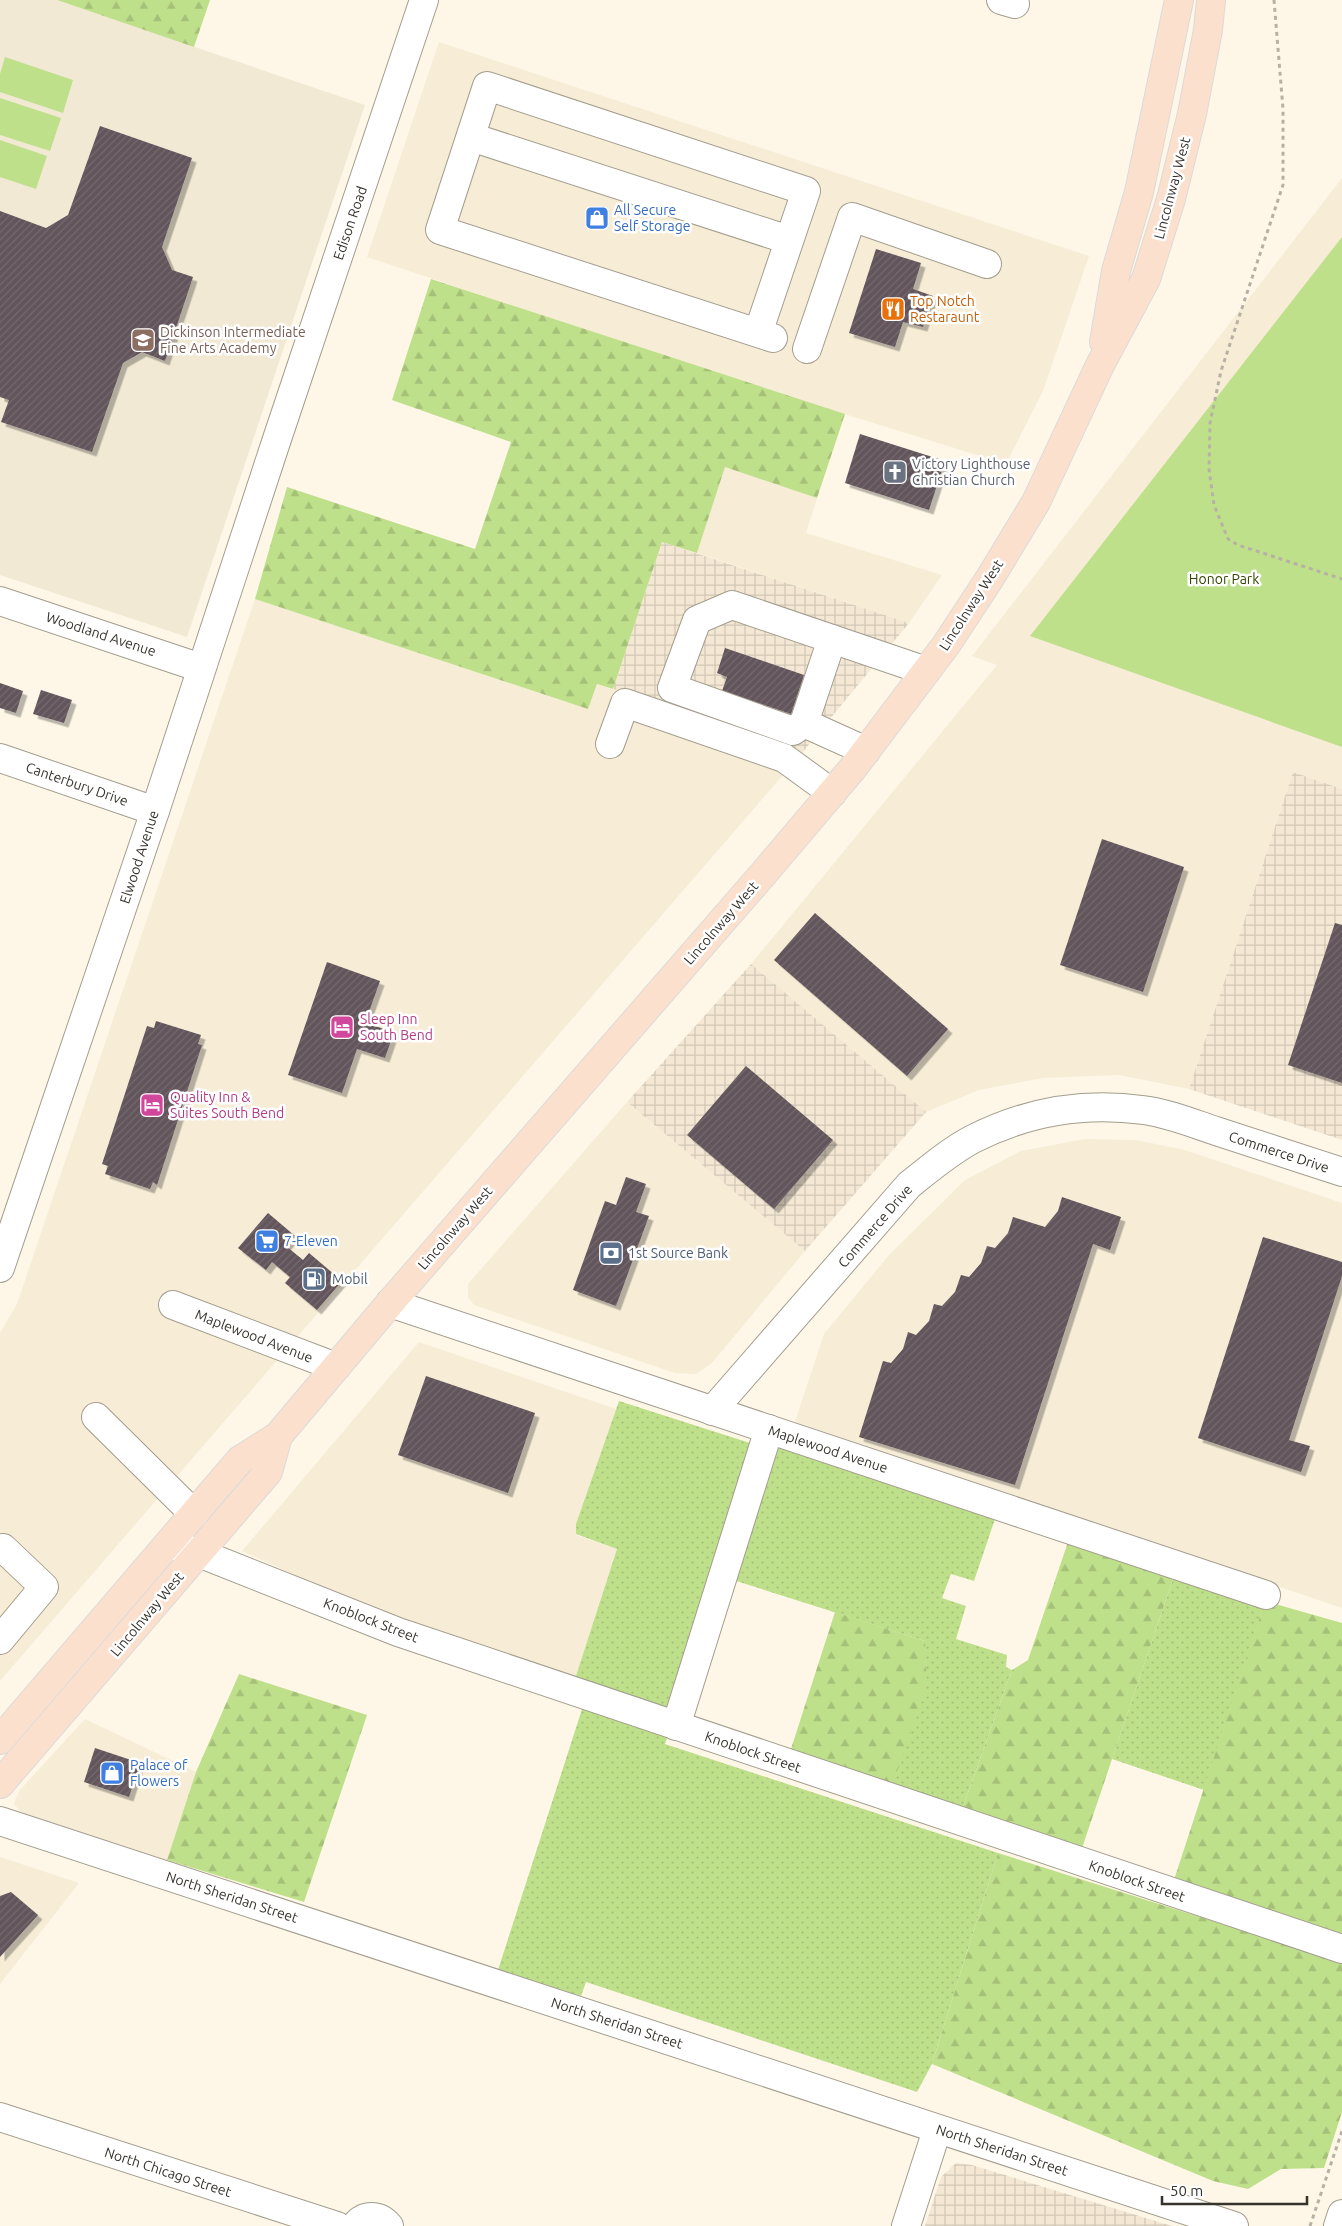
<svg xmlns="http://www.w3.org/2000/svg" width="1342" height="2226" font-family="Ubuntu,sans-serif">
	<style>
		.built { fill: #f7ecd6 }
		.industrial { fill: url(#industrial-grid) }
		.education { fill: #f2e9d4 }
		.grass { fill: url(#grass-dots) }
		.forest { fill: url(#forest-firs) }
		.green { fill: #bfe08b }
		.building { fill: url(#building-hatch); filter: url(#shadow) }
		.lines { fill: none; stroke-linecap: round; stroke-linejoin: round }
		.minor-casing { stroke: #a39d8e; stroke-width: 30 }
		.major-casing { stroke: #dbdad9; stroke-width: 30 }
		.path { stroke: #b7b1a5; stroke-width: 3; stroke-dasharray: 4 4; stroke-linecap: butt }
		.minor { stroke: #fff; stroke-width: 28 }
		.major { stroke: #fbe0ce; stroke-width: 28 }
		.labels { text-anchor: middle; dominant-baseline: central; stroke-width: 5; stroke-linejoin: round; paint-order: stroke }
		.street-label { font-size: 14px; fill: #36332d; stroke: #fff }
		.shop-label { font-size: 14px; fill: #366cbe; stroke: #fff; text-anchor: start }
		.food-label { font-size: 14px; fill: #c56008; stroke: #fff; text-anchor: start }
		.education-label { font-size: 14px; fill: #785e54; stroke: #fff; text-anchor: start }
		.worship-label { font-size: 14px; fill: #5b616d; stroke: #fff; text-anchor: start }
		.park-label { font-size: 14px; fill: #334700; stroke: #fff }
		.hotel-label { font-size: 14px; fill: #b23c85; stroke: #fff; text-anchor: start }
		.service-label { font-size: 14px; fill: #4e5e75; stroke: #fff; text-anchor: start }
	</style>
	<defs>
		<pattern id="industrial-grid" width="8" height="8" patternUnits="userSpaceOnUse" patternTransform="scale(1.25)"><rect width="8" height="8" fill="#f4e8d4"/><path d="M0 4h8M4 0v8" fill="none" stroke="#d2c7b6"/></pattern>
		<pattern id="grass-dots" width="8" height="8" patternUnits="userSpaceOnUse" patternTransform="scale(1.25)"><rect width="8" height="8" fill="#bfe08b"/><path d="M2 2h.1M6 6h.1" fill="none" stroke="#a5c178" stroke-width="1.8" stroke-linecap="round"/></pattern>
		<pattern id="forest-firs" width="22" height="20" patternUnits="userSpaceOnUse" patternTransform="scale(1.25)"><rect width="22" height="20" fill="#bfe08b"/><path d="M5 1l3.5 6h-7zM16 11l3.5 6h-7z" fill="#a5c178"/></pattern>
		<pattern id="building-hatch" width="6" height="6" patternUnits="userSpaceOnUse" patternTransform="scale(1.25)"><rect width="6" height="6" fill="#62545b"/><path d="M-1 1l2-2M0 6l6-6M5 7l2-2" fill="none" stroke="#756a6f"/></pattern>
		<filter id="shadow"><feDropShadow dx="4.5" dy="4.5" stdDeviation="0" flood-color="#0004"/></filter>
	</defs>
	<rect width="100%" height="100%" fill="#fef7e7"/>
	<!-- built -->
	<g class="built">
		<polygon points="439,42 1089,256 1043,391 1006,464 757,387 367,257"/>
		<polygon points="1342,178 1342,789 1293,772 1189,1089 1119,1075 1043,1078 979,1090 926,1112 751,964 997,665 972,656"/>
		<polygon points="725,466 817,498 806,533 942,575 909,623 697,553"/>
		<polygon points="255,599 588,709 597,684 802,753 0,1681 0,1333 17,1304"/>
		<polygon points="627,1102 805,1251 712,1363 696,1374 675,1373 474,1305 468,1297 468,1284"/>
		<polygon points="1085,1139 1136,1140 1185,1150 1342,1203 1342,1608 795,1422 824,1334 889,1255 965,1180 1021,1151"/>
		<polygon points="419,1342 616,1409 576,1524 576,1535 617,1549 575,1679 385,1616 242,1551"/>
		<polygon points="85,1719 196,1772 167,1860 22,1813 14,1804 19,1791"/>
		<polygon points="0,1857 79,1883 0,1984"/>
	</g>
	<!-- industrial -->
	<g class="industrial">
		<polygon points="662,542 909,623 802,753 613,689"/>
		<polygon points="1293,772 1342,789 1342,1140 1189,1089"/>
		<polygon points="751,964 926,1112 805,1251 627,1102"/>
		<polygon points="956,2163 972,2165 1172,2226 925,2226 941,2177"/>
	</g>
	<!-- education -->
	<polygon class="education" points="0,0 57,0 365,105 187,637 0,575"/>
	<!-- grass -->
	<g class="grass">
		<polygon points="619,1401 750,1443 754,1451 668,1709 575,1679 617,1549 576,1534 576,1524"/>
		<polygon points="777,1447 786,1447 996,1516 974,1581 951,1574 942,1598 966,1606 956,1639 1007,1655 1006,1667 1012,1670 961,1812 891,1790 925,1641 730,1579"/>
		<polygon points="1174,1576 1264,1605 1204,1790 1112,1759"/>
		<polygon points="583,1706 668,1735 665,1744 998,1853 932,2064 917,2092 586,1982 581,1996 498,1970"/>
	</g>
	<!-- forest -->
	<g class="forest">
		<polygon points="57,0 210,0 194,47"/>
		<polygon points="431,279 845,414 817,498 725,467 697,553 662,542 613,689 597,684 588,709 255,599 287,487 475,549 511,442 392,400"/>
		<polygon points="1068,1542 1174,1576 1081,1851 961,1812 1012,1670 1028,1660"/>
		<polygon points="1265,1601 1342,1623 1342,1939 1173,1883"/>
		<polygon points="835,1612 925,1641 927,1685 892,1786 790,1752"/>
		<polygon points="239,1674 367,1715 304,1902 167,1860 196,1772"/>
		<polygon points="998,1853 1342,1962 1342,2112 1324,2168 1281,2169 1248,2189 1213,2181 932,2064"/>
	</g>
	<!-- green -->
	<g class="green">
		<polygon points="5,57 73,80 63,113 0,92 0,74"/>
		<polygon points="0,98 61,118 50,151 0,135"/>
		<polygon points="0,140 47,156 36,189 0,177"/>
		<polygon points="1342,237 1342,747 1030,636"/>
	</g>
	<!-- building -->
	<g class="building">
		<polygon points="100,126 192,158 162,247 172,270 193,277 165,361 142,352 123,363 92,452 1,422 9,400 0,397 0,211 46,228 68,215"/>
		<polygon points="876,249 921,263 913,289 933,296 923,327 903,322 895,347 849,333"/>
		<polygon points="860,434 945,461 929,510 845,483"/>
		<polygon points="725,648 804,675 791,714 722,691 727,677 717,673"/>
		<polygon points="0,683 23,691 16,713 0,708"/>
		<polygon points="41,690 72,700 64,723 33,714"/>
		<polygon points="1102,839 1184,867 1143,992 1060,965"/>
		<polygon points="815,913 948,1029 907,1076 774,960"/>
		<polygon points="1335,923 1342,925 1342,1083 1288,1065"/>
		<polygon points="327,962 380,981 365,1023 394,1032 385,1058 357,1049 342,1093 288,1075"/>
		<polygon points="156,1021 201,1035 198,1044 202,1045 157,1185 153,1182 150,1189 105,1174 108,1166 102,1164 147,1026 154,1028"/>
		<polygon points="746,1066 833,1140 774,1209 687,1135"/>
		<polygon points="626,1177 646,1184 636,1212 649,1216 616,1306 573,1290 605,1201 616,1205"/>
		<polygon points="1062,1197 1121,1217 1110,1250 1093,1244 1015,1485 859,1437 883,1361 891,1363 903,1349 908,1332 916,1335 929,1321 934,1304 942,1306 955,1292 961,1275 969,1277 981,1263 987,1246 995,1248 1008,1233 1013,1217 1045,1227 1058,1211"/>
		<polygon points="268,1213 295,1236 286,1246 303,1260 309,1253 342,1281 317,1310 285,1283 290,1277 272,1262 266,1270 238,1248"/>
		<polygon points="1263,1237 1342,1262 1342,1276 1289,1440 1310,1446 1301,1472 1198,1438"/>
		<polygon points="426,1376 535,1413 508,1493 398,1455"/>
		<polygon points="95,1748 140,1763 129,1797 84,1782"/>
		<polygon points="11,1892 38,1915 0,1957 0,1896"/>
	</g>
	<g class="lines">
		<!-- minor casing -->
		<g class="minor-casing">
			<g id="minor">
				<polyline points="1001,0 1015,4"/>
				<polyline points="471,137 789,240"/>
				<polyline points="758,333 806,191 487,86 440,230 773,338"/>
				<polyline points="807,349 852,217 987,264"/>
				<polyline points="0,601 201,668"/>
				<polyline points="804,723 832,639"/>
				<polyline points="610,744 625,703 784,758 832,793"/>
				<polyline points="866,751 804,723 793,731 672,688 697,620 732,605 926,671"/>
				<polyline points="0,758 155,811"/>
				<polyline points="0,1268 155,811 275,445 424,0"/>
				<polyline points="390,1303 1266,1595"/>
				<polyline points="173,1305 336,1367"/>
				<path d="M712,1411L909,1185C929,1169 950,1151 973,1139C1026,1112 1084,1102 1143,1110C1167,1113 1192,1123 1216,1131C1258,1145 1300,1158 1342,1172"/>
				<polyline points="96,1417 194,1514"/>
				<polyline points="169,1544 199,1553 398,1632 1342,1949"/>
				<polyline points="0,1551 3,1548 44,1587 0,1640"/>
				<polyline points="676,1726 769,1429"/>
				<polyline points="0,1821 1234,2226"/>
				<polyline points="0,2117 337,2226"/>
				<path d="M355,2226C364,2214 379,2214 389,2226"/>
				<polyline points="906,2226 937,2130"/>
				<polyline points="1338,2226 1342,2214"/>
			</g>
		</g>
		<!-- major casing -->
		<g class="major-casing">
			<g id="major">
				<polyline points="1104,342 1116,271 1139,192 1179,0"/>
				<polyline points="0,1740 240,1460 278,1436 390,1303 764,873 853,768 946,645 990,578 1036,502 1100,365 1146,279 1171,199 1192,114 1208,30 1211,0"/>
				<polyline points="0,1784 268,1472 278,1436"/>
			</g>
		</g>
		<!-- path -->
		<g class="path">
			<polyline points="1274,0 1283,109 1283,185 1221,371 1210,423 1209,469 1214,505 1228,539 1238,545 1342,579"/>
			<polyline points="1310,2226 1342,2131"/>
		</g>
		<!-- minor -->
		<use href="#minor" class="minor"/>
		<!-- major -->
		<use href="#major" class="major"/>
	</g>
	<!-- icons -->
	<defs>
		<g id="shop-square" transform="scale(1.25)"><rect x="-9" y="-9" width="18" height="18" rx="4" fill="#3f7fe0" stroke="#fff"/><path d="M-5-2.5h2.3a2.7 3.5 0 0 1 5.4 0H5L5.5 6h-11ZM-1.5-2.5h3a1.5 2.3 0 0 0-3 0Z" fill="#fff"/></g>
		<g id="restaurant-square" transform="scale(1.25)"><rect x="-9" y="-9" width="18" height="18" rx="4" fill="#e8710a" stroke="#fff"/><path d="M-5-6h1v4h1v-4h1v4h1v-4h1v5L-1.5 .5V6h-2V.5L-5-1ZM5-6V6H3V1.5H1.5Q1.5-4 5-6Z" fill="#fff"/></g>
		<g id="school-square" transform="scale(1.25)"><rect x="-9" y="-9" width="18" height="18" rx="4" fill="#8d6e63" stroke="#fff"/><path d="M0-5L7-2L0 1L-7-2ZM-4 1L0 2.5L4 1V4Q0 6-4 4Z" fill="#fff"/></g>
		<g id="church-square" transform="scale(1.25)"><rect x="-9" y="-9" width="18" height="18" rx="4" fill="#6b7280" stroke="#fff"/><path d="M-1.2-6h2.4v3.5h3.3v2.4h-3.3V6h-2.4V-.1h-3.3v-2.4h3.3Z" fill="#fff"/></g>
		<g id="hotel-square" transform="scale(1.25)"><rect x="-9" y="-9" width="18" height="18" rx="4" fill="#d1479c" stroke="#fff"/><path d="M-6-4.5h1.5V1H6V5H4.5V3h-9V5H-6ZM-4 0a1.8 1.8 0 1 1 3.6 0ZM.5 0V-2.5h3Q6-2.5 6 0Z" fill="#fff"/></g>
		<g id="supermarket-square" transform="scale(1.25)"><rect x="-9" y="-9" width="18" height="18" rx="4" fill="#3f7fe0" stroke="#fff"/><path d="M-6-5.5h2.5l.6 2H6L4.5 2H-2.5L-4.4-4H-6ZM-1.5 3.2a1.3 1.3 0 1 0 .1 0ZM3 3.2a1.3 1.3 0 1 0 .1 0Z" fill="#fff"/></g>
		<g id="bank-square" transform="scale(1.25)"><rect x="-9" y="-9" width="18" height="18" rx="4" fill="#5c6f8a" stroke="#fff"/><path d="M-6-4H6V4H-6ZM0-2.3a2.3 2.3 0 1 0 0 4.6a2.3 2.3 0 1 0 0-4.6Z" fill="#fff"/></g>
		<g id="fuel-square" transform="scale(1.25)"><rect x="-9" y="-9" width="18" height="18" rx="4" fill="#5c6f8a" stroke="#fff"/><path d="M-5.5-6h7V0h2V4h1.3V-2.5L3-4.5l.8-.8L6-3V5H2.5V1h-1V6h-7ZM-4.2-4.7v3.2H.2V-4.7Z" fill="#fff"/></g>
	</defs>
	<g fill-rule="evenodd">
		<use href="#shop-square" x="597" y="218"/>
		<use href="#restaurant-square" x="893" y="309"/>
		<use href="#school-square" x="143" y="340"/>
		<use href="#church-square" x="895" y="472"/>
		<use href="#hotel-square" x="342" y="1027"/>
		<use href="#hotel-square" x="152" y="1105"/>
		<use href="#supermarket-square" x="267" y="1241"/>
		<use href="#bank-square" x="611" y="1253"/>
		<use href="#fuel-square" x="314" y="1279"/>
		<use href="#shop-square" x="112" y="1773"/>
	</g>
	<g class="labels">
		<!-- street labels -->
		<g class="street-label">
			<text transform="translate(1172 188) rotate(-75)">Lincolnway West</text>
			<text transform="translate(350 223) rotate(-71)">Edison Road</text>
			<text transform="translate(971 605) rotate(-57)">Lincolnway West</text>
			<text transform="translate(101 634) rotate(18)">Woodland Avenue</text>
			<text transform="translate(77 784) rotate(19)">Canterbury Drive</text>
			<text transform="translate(139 857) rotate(-72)">Elwood Avenue</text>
			<text transform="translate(721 923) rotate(-49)">Lincolnway West</text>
			<text transform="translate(1279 1152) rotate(18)">Commerce Drive</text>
			<text transform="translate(875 1226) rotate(-49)">Commerce Drive</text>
			<text transform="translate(455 1228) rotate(-49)">Lincolnway West</text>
			<text transform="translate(254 1336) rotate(21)">Maplewood Avenue</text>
			<text transform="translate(828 1449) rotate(18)">Maplewood Avenue</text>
			<text transform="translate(147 1614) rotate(-50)">Lincolnway West</text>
			<text transform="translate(371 1620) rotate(21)">Knoblock Street</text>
			<text transform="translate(753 1752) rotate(19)">Knoblock Street</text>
			<text transform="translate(1137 1881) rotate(19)">Knoblock Street</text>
			<text transform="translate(232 1897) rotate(18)">North Sheridan Street</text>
			<text transform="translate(617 2023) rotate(18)">North Sheridan Street</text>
			<text transform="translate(1002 2150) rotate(18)">North Sheridan Street</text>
			<text transform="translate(168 2172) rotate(18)">North Chicago Street</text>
		</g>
		<!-- shop labels -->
		<g class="shop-label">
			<text x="614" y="210">All Secure<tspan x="614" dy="16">Self Storage</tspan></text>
			<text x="284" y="1241">7-Eleven</text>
			<text x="130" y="1765">Palace of<tspan x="130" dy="16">Flowers</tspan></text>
		</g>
		<!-- food labels -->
		<g class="food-label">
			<text x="910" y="301">Top Notch<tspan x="910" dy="16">Restaraunt</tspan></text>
		</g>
		<!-- education labels -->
		<g class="education-label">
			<text x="160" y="332">Dickinson Intermediate<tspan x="160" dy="16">Fine Arts Academy</tspan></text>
		</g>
		<!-- worship labels -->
		<g class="worship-label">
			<text x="912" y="464">Victory Lighthouse<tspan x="912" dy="16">Christian Church</tspan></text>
		</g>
		<!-- park labels -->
		<g class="park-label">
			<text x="1224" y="579">Honor Park</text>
		</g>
		<!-- hotel labels -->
		<g class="hotel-label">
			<text x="360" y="1019">Sleep Inn<tspan x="360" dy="16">South Bend</tspan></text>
			<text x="170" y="1097">Quality Inn &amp;<tspan x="170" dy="16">Suites South Bend</tspan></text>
		</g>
		<!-- service labels -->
		<g class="service-label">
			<text x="628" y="1253">1st Source Bank</text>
			<text x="332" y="1279">Mobil</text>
		</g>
	</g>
	<!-- scale -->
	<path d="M1162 2196v8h145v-8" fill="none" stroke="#36332d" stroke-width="2.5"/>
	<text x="1170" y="2196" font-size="15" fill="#36332d" stroke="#ffffff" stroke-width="4" paint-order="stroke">50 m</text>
</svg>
